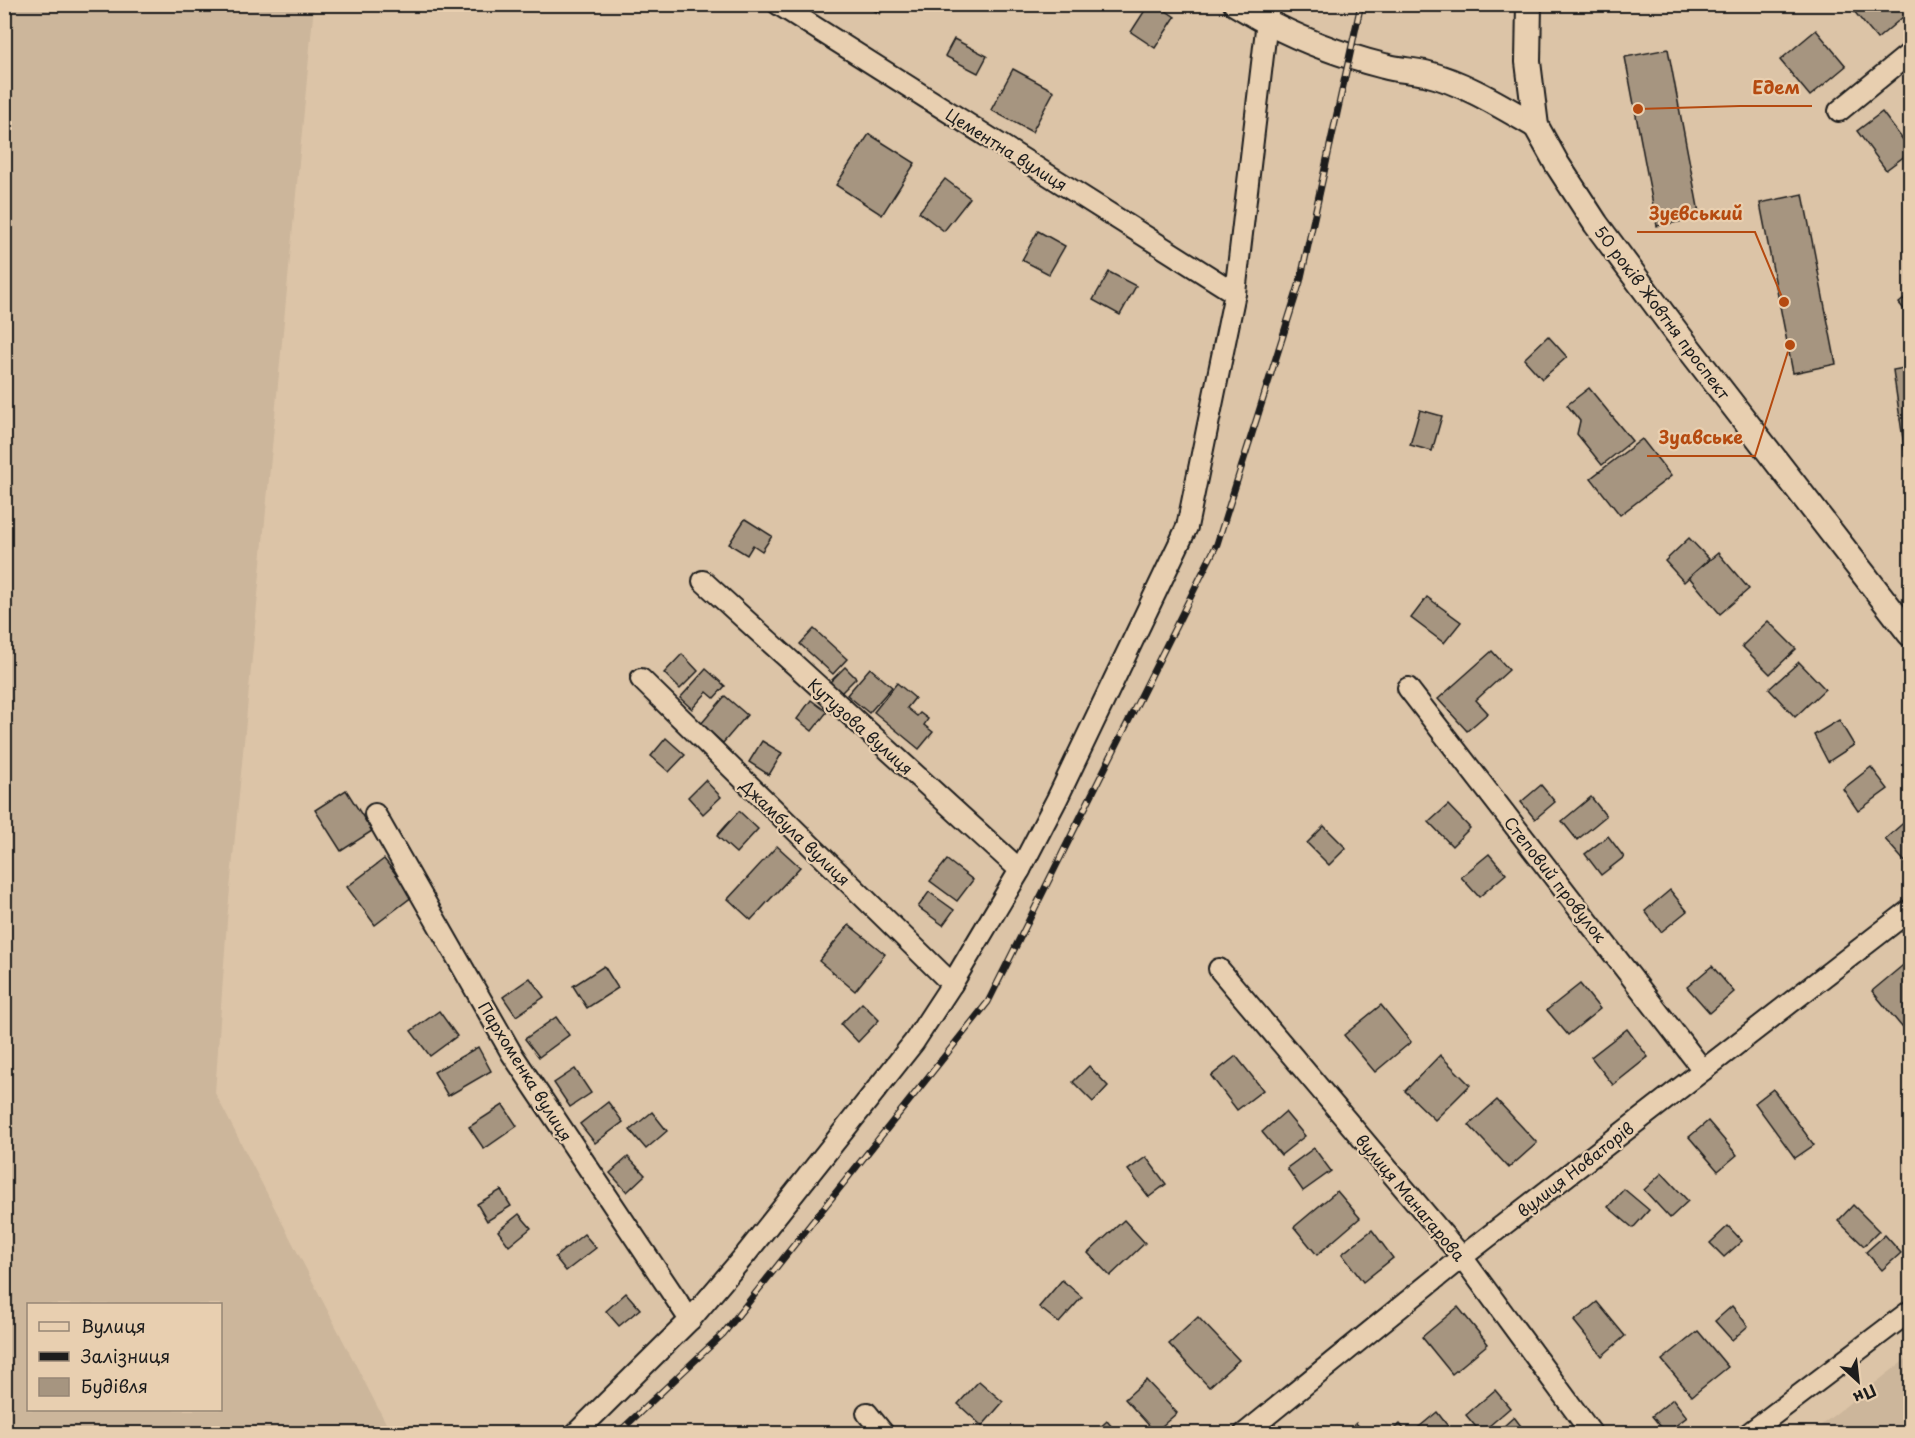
<svg xmlns="http://www.w3.org/2000/svg" width="1915" height="1438" font-family="'Playpen Sans',sans-serif">
	<style>
		.built { fill: #ccb69b; fill-rule: evenodd }
		.building { fill: #a69580; stroke: #1c1c1c; stroke-width: 1.5 }
		.lines { fill: none; stroke-linecap: round; stroke-linejoin: round }
		.minor-casing { stroke: #1c1c1c; stroke-width: 24 }
		.tertiary-casing { stroke: #1c1c1c; stroke-width: 28 }
		.minor { stroke: #e8cfb0; stroke-width: 20 }
		.tertiary { stroke: #e8cfb0; stroke-width: 24 }
		.rail-casing { stroke: #1c1c1c; stroke-width: 7 }
		.rail { stroke: #e8cfb0; stroke-width: 4.5; stroke-dasharray: 14; stroke-linecap: butt }
		.labels { text-anchor: middle; dominant-baseline: central; stroke-width: 4.5; stroke-linejoin: round; paint-order: stroke }
		.street-label { font-size: 16px; fill: #1c1c1c; stroke: #e8cfb0 }
		.leader { fill: none; stroke: #b54a10; stroke-width: 2 }
		.callout-dot { fill: #b54a10; stroke: #e8cfb0; stroke-width: 2 }
		.callout-label { font-size: 18px; text-anchor: middle; font-weight: bold; fill: #b54a10; stroke: #e8cfb0; stroke-width: 4.5; stroke-linejoin: round; paint-order: stroke }
	</style>
	<rect width="100%" height="100%" fill="#dcc4a7"/>
	<filter id="ink" filterUnits="userSpaceOnUse"><feTurbulence type="fractalNoise" baseFrequency=".0167" numOctaves="2"/><feDisplacementMap in="SourceGraphic" scale="12" xChannelSelector="R" yChannelSelector="G"/><feConvolveMatrix kernelMatrix="1 2 1 2 8 2 1 2 1" color-interpolation-filters="sRGB"/></filter>
	<g filter="url(#ink)">
		<!-- built -->
		<g class="built">
			<path d="M5,4L314,5L227,921L215,1093L391,1433H5ZM28,1304H220V1410H28Z"/>
			<polygon points="1910,1356 1910,1433 1811,1433"/>
		</g>
		<!-- building -->
		<g class="building">
			<polygon points="863,4 886,4 880,14"/>
			<polygon points="1149,4 1156,4 1175,17 1155,48 1131,32"/>
			<polygon points="1848,4 1909,4 1910,11 1877,39"/>
			<polygon points="1816,30 1846,66 1810,96 1780,60"/>
			<polygon points="954,39 987,56 978,73 945,56"/>
			<polygon points="1668,49 1700,218 1657,226 1625,57"/>
			<polygon points="1013,69 1054,91 1032,132 991,110"/>
			<polygon points="1882,112 1910,149 1910,152 1886,170 1857,131"/>
			<polygon points="869,134 915,163 882,215 836,185"/>
			<polygon points="945,179 970,198 944,231 919,212"/>
			<polygon points="1803,194 1836,364 1793,373 1760,203"/>
			<polygon points="1038,231 1065,246 1049,274 1022,260"/>
			<polygon points="1109,272 1136,286 1120,315 1093,300"/>
			<polygon points="1910,294 1910,317 1899,303"/>
			<polygon points="1548,336 1567,357 1542,379 1524,359"/>
			<polygon points="1910,367 1910,488 1893,370"/>
			<polygon points="1589,388 1632,441 1602,465 1577,434 1580,421 1567,405"/>
			<polygon points="1420,410 1442,416 1432,451 1410,445"/>
			<polygon points="1642,439 1671,476 1620,515 1591,478"/>
			<polygon points="745,519 772,536 762,551 753,545 747,555 729,544"/>
			<polygon points="1689,538 1709,559 1684,582 1665,561"/>
			<polygon points="1718,553 1749,589 1720,614 1689,577"/>
			<polygon points="1427,597 1461,622 1444,643 1411,618"/>
			<polygon points="1768,621 1796,649 1770,674 1742,646"/>
			<polygon points="814,629 847,659 833,674 800,644"/>
			<polygon points="1492,651 1509,670 1476,700 1488,713 1467,731 1438,699"/>
			<polygon points="682,654 698,671 680,689 664,673"/>
			<polygon points="1799,662 1825,689 1795,717 1769,689"/>
			<polygon points="845,667 856,678 837,697 826,686"/>
			<polygon points="870,668 892,687 869,713 847,695"/>
			<polygon points="706,669 725,686 714,698 707,692 692,709 680,698"/>
			<polygon points="897,683 915,698 907,708 917,716 920,713 928,719 924,725 933,732 919,749 874,712"/>
			<polygon points="725,696 747,715 723,743 701,724"/>
			<polygon points="811,700 827,712 812,731 797,719"/>
			<polygon points="1839,720 1854,745 1828,762 1814,735"/>
			<polygon points="666,738 685,755 669,772 651,756"/>
			<polygon points="762,741 782,753 769,775 749,762"/>
			<polygon points="1871,767 1888,789 1858,811 1843,789"/>
			<polygon points="705,780 721,797 703,814 688,797"/>
			<polygon points="1541,785 1555,802 1535,819 1521,802"/>
			<polygon points="346,790 372,831 341,851 315,810"/>
			<polygon points="1591,797 1606,816 1577,840 1562,821"/>
			<polygon points="1448,805 1470,828 1452,846 1429,822"/>
			<polygon points="739,811 758,829 736,853 717,836"/>
			<polygon points="1909,818 1910,821 1910,857 1905,862 1885,839"/>
			<polygon points="1324,826 1346,848 1329,865 1307,843"/>
			<polygon points="1608,836 1624,857 1601,875 1585,854"/>
			<polygon points="777,846 800,867 751,920 728,899"/>
			<polygon points="1489,854 1506,874 1479,897 1461,877"/>
			<polygon points="384,859 413,896 375,925 347,887"/>
			<polygon points="947,860 973,880 957,901 930,881"/>
			<polygon points="1670,890 1687,911 1661,932 1645,911"/>
			<polygon points="929,892 954,910 943,925 918,907"/>
			<polygon points="849,925 885,954 855,991 819,961"/>
			<polygon points="1908,961 1910,964 1910,1021 1902,1027 1872,991"/>
			<polygon points="604,966 618,988 587,1008 573,986"/>
			<polygon points="1712,966 1734,992 1710,1013 1687,987"/>
			<polygon points="530,978 544,997 516,1016 503,997"/>
			<polygon points="1580,984 1600,1009 1568,1035 1547,1010"/>
			<polygon points="862,1003 879,1020 858,1042 841,1024"/>
			<polygon points="1381,1005 1411,1042 1375,1072 1344,1035"/>
			<polygon points="439,1011 457,1036 430,1056 411,1031"/>
			<polygon points="556,1017 569,1035 539,1057 525,1039"/>
			<polygon points="1627,1029 1648,1057 1613,1085 1591,1057"/>
			<polygon points="478,1047 491,1071 448,1096 434,1072"/>
			<polygon points="1440,1055 1470,1085 1435,1120 1405,1091"/>
			<polygon points="1236,1056 1263,1090 1237,1110 1211,1076"/>
			<polygon points="1089,1066 1108,1086 1093,1102 1073,1082"/>
			<polygon points="575,1069 591,1093 570,1107 554,1083"/>
			<polygon points="1773,1089 1814,1145 1795,1158 1755,1103"/>
			<polygon points="1497,1100 1537,1143 1509,1168 1469,1125"/>
			<polygon points="608,1102 623,1122 595,1143 580,1124"/>
			<polygon points="503,1105 517,1126 484,1149 469,1127"/>
			<polygon points="652,1112 667,1131 646,1149 630,1130"/>
			<polygon points="1285,1112 1305,1136 1281,1155 1262,1132"/>
			<polygon points="1708,1121 1737,1155 1718,1171 1689,1137"/>
			<polygon points="1314,1148 1331,1171 1303,1191 1287,1168"/>
			<polygon points="628,1157 645,1175 627,1192 610,1173"/>
			<polygon points="1146,1157 1166,1184 1149,1197 1128,1170"/>
			<polygon points="1662,1173 1688,1201 1670,1218 1644,1190"/>
			<polygon points="1624,1189 1649,1210 1633,1228 1608,1207"/>
			<polygon points="501,1190 511,1206 487,1221 477,1204"/>
			<polygon points="1337,1191 1360,1218 1317,1255 1294,1227"/>
			<polygon points="1853,1205 1879,1231 1864,1246 1838,1221"/>
			<polygon points="519,1214 531,1228 509,1246 498,1231"/>
			<polygon points="1124,1220 1145,1243 1110,1276 1088,1253"/>
			<polygon points="1728,1226 1742,1241 1724,1257 1710,1243"/>
			<polygon points="1372,1230 1393,1258 1363,1282 1342,1254"/>
			<polygon points="584,1234 596,1248 566,1271 555,1257"/>
			<polygon points="1885,1235 1901,1253 1882,1270 1866,1252"/>
			<polygon points="1062,1280 1082,1297 1059,1323 1039,1307"/>
			<polygon points="626,1293 640,1309 619,1326 606,1311"/>
			<polygon points="1597,1302 1625,1336 1602,1356 1574,1321"/>
			<polygon points="1732,1306 1748,1326 1732,1340 1715,1321"/>
			<polygon points="1458,1307 1488,1344 1452,1374 1422,1337"/>
			<polygon points="1198,1317 1239,1360 1209,1387 1169,1344"/>
			<polygon points="1698,1331 1728,1367 1692,1396 1662,1360"/>
			<polygon points="1146,1380 1177,1413 1155,1432 1125,1399"/>
			<polygon points="979,1381 1003,1402 982,1426 958,1404"/>
			<polygon points="1495,1390 1510,1408 1481,1433 1466,1415"/>
			<polygon points="1673,1399 1687,1417 1666,1433 1652,1416"/>
			<polygon points="1437,1412 1454,1434 1415,1434 1413,1432"/>
			<polygon points="1514,1417 1527,1434 1495,1434"/>
			<polygon points="1107,1421 1118,1434 1093,1434"/>
			<polygon points="1356,1423 1365,1434 1344,1434"/>
			<polygon points="1400,1424 1408,1434 1391,1434 1390,1432"/>
		</g>
		<g class="lines">
			<!-- minor casing -->
			<g class="minor-casing">
				<g id="minor">
					<polyline points="778,4 1235,293"/>
					<polyline points="1839,111 1910,53"/>
					<polyline points="703,581 1020,870"/>
					<polyline points="641,679 952,984"/>
					<polyline points="1408,688 1703,1070"/>
					<polyline points="375,814 512,1054 690,1320"/>
					<polyline points="1219,969 1462,1257 1592,1434"/>
					<polyline points="867,1413 884,1434"/>
					<polyline points="575,1434 690,1320 746,1254 914,1042 952,984 1020,870 1057,799 1187,527 1235,293 1269,4"/>
					<polyline points="1244,1434 1462,1257 1910,910"/>
					<polyline points="1748,1434 1910,1311"/>
				</g>
			</g>
			<!-- tertiary casing -->
			<g class="tertiary-casing">
				<g id="tertiary">
					<path d="M1236,4C1281,32 1333,53 1384,66C1397,70 1411,70 1425,73C1465,83 1501,106 1536,126"/>
					<polyline points="1529,4 1528,62 1536,126 1557,164 1596,224 1677,333 1910,634"/>
				</g>
			</g>
			<!-- minor -->
			<use href="#minor" class="minor"/>
			<!-- tertiary -->
			<use href="#tertiary" class="tertiary"/>
			<!-- rail casing -->
			<g class="rail-casing">
				<polyline id="rail" points="617,1434 723,1334 988,1002 1217,544 1300,282 1361,4"/>
			</g>
			<!-- rail -->
			<use href="#rail" class="rail"/>
		</g>
	</g>
	<g class="labels">
		<!-- street labels -->
		<g class="street-label">
			<text transform="translate(1007 149) rotate(32)">Цементна вулиця</text>
			<text transform="translate(1663 312) rotate(53)">50 років Жовтня проспект</text>
			<text transform="translate(861 726) rotate(42)">Кутузова вулиця</text>
			<text transform="translate(796 832) rotate(44)">Джамбула вулиця</text>
			<text transform="translate(1556 879) rotate(52)">Степовий провулок</text>
			<text transform="translate(526 1071) rotate(58)">Пархоменка вулиця</text>
			<text transform="translate(1575 1169) rotate(-38)">вулиця Новаторів</text>
			<text transform="translate(1411 1197) rotate(50)">вулиця Манагарова</text>
		</g>
	</g>
	<!-- callouts -->
	<path class="leader" d="M1638 109L1740 106H1812M1784 302L1755 232H1637M1790 345L1755 456H1647"/>
	<g class="callout-dot">
		<circle cx="1638" cy="109" r="6"/>
		<circle cx="1784" cy="302" r="6"/>
		<circle cx="1790" cy="345" r="6"/>
	</g>
	<g class="callout-label">
		<text x="1776" y="94">Едем</text>
		<text x="1696" y="220">Зуєвський</text>
		<text x="1701" y="444">Зуавське</text>
	</g>
	<!-- margin -->
	<rect width="1915" height="1438" fill="none" stroke="#e8cfb0" stroke-width="24"/>
	<rect x="12" y="12" width="1891" height="1414" fill="none" stroke="#1c1c1c" stroke-width="2" filter="url(#ink)"/>
	<!-- legend -->
	<rect x="27" y="1303" width="195" height="108" fill="#e8cfb0" stroke="#968775" stroke-width="1.5"/>
	<rect x="39" y="1322" width="30" height="9" fill="#e8cfb0" stroke="#968775" stroke-width="1.5"/>
	<text x="81" y="1333" font-size="18" fill="#1c1c1c">Вулиця</text>
	<rect x="39" y="1352" width="30" height="9" fill="#1c1c1c" stroke="#968775" stroke-width="1.5"/>
	<text x="81" y="1363" font-size="18" fill="#1c1c1c">Залізниця</text>
	<rect x="39" y="1378" width="30" height="18" fill="#a69580" stroke="#968775" stroke-width="1.5"/>
	<text x="81" y="1393" font-size="18" fill="#1c1c1c">Будівля</text>
	<!-- north arrow -->
	<g transform="translate(1858 1381) rotate(153)" stroke="#e8cfb0" stroke-width="4.5" paint-order="stroke">
	<path d="M0-4.5L10 22L0 15L-10 22Z" fill="#1c1c1c"/>
	<text y="-9" font-size="16" font-weight="bold" text-anchor="middle" fill="#1c1c1c">Пн</text>
	</g>
</svg>
